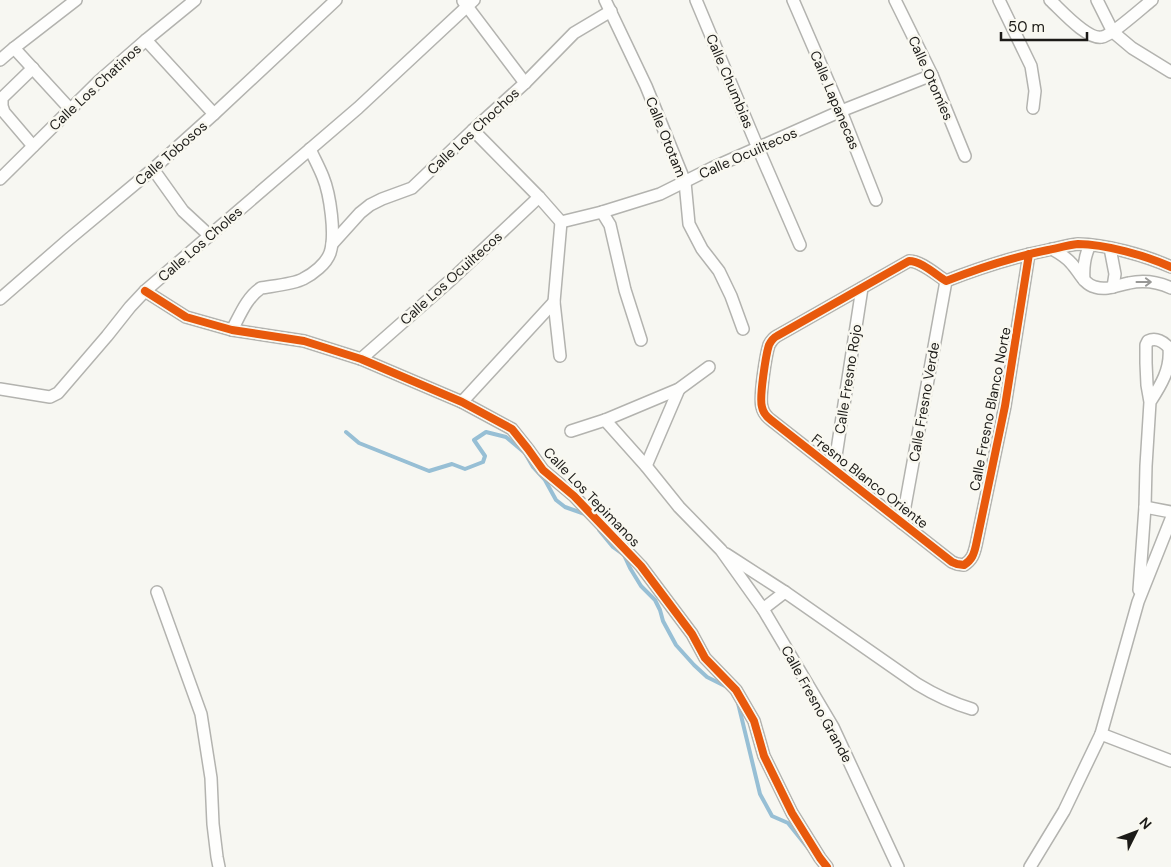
<svg xmlns="http://www.w3.org/2000/svg" width="1171" height="867" font-family="'DM Sans',sans-serif">
	<style>
		.lines { fill: none; stroke-linecap: round; stroke-linejoin: round }
		.stream { stroke: #97bfd5; stroke-width: 4 }
		.minor-casing { stroke: #b3b3af; stroke-width: 14 }
		.minor { stroke: #fefefd; stroke-width: 11 }
		.cycleway-casing { stroke: #f9f8f0; stroke-width: 11 }
		.cycleway { stroke: #e8590c; stroke-width: 8 }
		.oneway { stroke: #989896 }
		.labels { text-anchor: middle; dominant-baseline: central; stroke-width: 5; stroke-linejoin: round; paint-order: stroke }
		.street-label { font-size: 14px; fill: #1c1b18; stroke: #f9f8f0 }
	</style>
	<rect width="100%" height="100%" fill="#f7f7f2"/>
	<g class="lines">
		<!-- stream -->
		<g class="stream">
			<polyline points="346,432 359,443 429,471 452,464 465,469 483,462 485,456 474,440 486,432 506,437 525,453 533,467 545,480 556,500 565,507 585,514"/>
			<polyline points="599,530 613,547 624,555 630,568 641,586 655,600 660,610 663,621 676,645 694,665 707,677 727,687"/>
			<polyline points="738,703 760,794 772,816 788,823 808,848"/>
		</g>
		<!-- minor casing -->
		<g class="minor-casing">
			<g id="minor">
				<polyline points="605,0 646,86 685,182 689,224 702,249 719,271 731,296 743,329"/>
				<polyline points="696,0 758,148 800,245"/>
				<polyline points="793,0 841,111 876,200"/>
				<polyline points="895,0 932,75 965,156"/>
				<polyline points="999,0 1031,66 1035,91 1033,108"/>
				<path d="M1050,0C1061,10 1087,40 1102,37C1111,36 1143,7 1152,0"/>
				<polyline points="1097,0 1113,32 1132,48 1171,72"/>
				<polyline points="463,1 525,83"/>
				<polyline points="146,40 214,114"/>
				<polyline points="14,48 70,109"/>
				<polyline points="0,60 14,48 76,0"/>
				<polyline points="33,68 2,98 2,106 4,112 33,146"/>
				<polyline points="473,130 539,197 561,222"/>
				<polyline points="153,169 183,211 210,236"/>
				<polyline points="0,179 99,81 146,40 195,0"/>
				<polyline points="602,212 610,225 625,290 641,340"/>
				<polyline points="561,222 602,212 660,194 712,168 841,111 932,75"/>
				<polyline points="332,244 360,213 370,205 382,199 412,188 473,130 525,83 574,33 611,11"/>
				<polyline points="1110,248 1115,274 1113,287"/>
				<path d="M1052,249C1059,253 1066,257 1071,263C1079,271 1083,284 1095,287C1107,291 1118,285 1129,283C1143,280 1158,282 1171,288"/>
				<path d="M1029,254L1005,406L976,545C974,554 972,560 964,565L957,564L952,562L771,420C767,417 763,412 762,407C759,398 766,354 769,345C771,341 773,338 777,336L909,261C921,261 935,274 946,281C979,268 1013,257 1048,250C1058,248 1068,245 1078,244C1105,244 1147,256 1171,267"/>
				<path d="M1084,280C1083,267 1084,257 1090,245"/>
				<polyline points="145,291 186,317 232,330 304,341 361,359 462,402 512,429 528,449 543,470 574,496 641,566 692,634 705,658 736,690 754,721 764,756 792,813 820,858 827,867"/>
				<polyline points="0,299 69,239 153,169 214,114 336,0"/>
				<path d="M232,330C240,315 247,297 261,288C272,286 294,284 303,279C313,274 326,264 330,253C336,235 330,194 323,177C319,167 314,158 310,149"/>
				<polyline points="560,356 554,302 561,222"/>
				<polyline points="361,359 453,278 539,197"/>
				<polyline points="0,389 50,397 58,393 107,336 130,307 145,291 358,108 474,0"/>
				<polyline points="462,402 554,302"/>
				<polyline points="605,420 646,466 679,507 721,550 763,609 833,727 898,867"/>
				<polyline points="571,431 605,420 679,389 709,367"/>
				<polyline points="646,466 679,389"/>
				<polyline points="834,469 862,288"/>
				<polyline points="1145,507 1171,512"/>
				<polyline points="902,523 946,281"/>
				<path d="M726,554L785,592L917,684C935,695 952,703 972,709"/>
				<path d="M1139,590L1145,507L1146,466L1150,402L1147,385L1146,363V345L1148,341C1156,337 1164,342 1169,348C1171,369 1161,385 1150,402"/>
				<polyline points="157,592 201,714 211,778 213,824 217,857 219,867"/>
				<polyline points="763,609 785,592"/>
				<polyline points="1101,734 1171,761"/>
				<polyline points="1030,867 1064,811 1101,734 1138,602 1171,519"/>
			</g>
		</g>
		<!-- minor -->
		<use href="#minor" class="minor"/>
		<!-- cycleway casing -->
		<g class="cycleway-casing">
			<g id="cycleway">
				<path d="M1029,254L1005,406L976,545C974,554 972,560 964,565L957,564L952,562L771,420C767,417 763,412 762,407C759,398 766,354 769,345C771,341 773,338 777,336L909,261C921,261 935,274 946,281C979,268 1013,257 1048,250C1058,248 1068,245 1078,244C1105,244 1147,256 1171,267"/>
				<polyline points="145,291 186,317 232,330 304,341 361,359 462,402 512,429 528,449 543,470 574,496 641,566 692,634 705,658 736,690 754,721 764,756 792,813 820,858 827,867"/>
			</g>
		</g>
		<!-- cycleway -->
		<use href="#cycleway" class="cycleway"/>
	</g>
	<!-- one-way arrows -->
	<defs><path id="oneway-shaft" d="M-6 0H5M1.5-3L5.5 0L1.5 3" fill="none" stroke-width="1.6" stroke-linecap="round" stroke-linejoin="round" transform="scale(1.25)"/></defs>
	<use class="oneway" href="#oneway-shaft" transform="translate(1144 282)"/>
	<g class="labels">
		<!-- street labels -->
		<g class="street-label">
			<text transform="translate(931 78) rotate(66)">Calle Otomíes</text>
			<text transform="translate(730 81) rotate(67)">Calle Chumbias</text>
			<text transform="translate(95 87) rotate(-43)">Calle Los Chatinos</text>
			<text transform="translate(835 100) rotate(67)">Calle Lapanecas</text>
			<text transform="translate(473 131) rotate(-43)">Calle Los Chochos</text>
			<text transform="translate(666 137) rotate(68)">Calle Ototam</text>
			<text transform="translate(171 153) rotate(-41)">Calle Tobosos</text>
			<text transform="translate(748 153) rotate(-24)">Calle Ocuiltecos</text>
			<text transform="translate(200 244) rotate(-41)">Calle Los Choles</text>
			<text transform="translate(451 278) rotate(-42)">Calle Los Ocuiltecos</text>
			<text transform="translate(848 379) rotate(-81)">Calle Fresno Rojo</text>
			<text transform="translate(924 402) rotate(-80)">Calle Fresno Verde</text>
			<text transform="translate(990 409) rotate(-79)">Calle Fresno Blanco Norte</text>
			<text transform="translate(870 481) rotate(38)">Fresno Blanco Oriente</text>
			<text transform="translate(592 497) rotate(46)">Calle Los Tepimanos</text>
			<text transform="translate(817 704) rotate(61)">Calle Fresno Grande</text>
		</g>
	</g>
	<!-- north arrow -->
	<g transform="translate(1136 832) rotate(48)" stroke="#f9f8f0" stroke-width="4" paint-order="stroke">
	<path d="M0-4L9 19L0 12L-9 19Z" fill="#1c1b18"/>
	<text y="-8" font-size="14" font-weight="bold" text-anchor="middle" fill="#1c1b18">N</text>
	</g>
	<!-- scale -->
	<path d="M1001 32v8h86v-8" fill="none" stroke="#1c1b18" stroke-width="2.5"/>
	<text x="1008" y="32" font-size="15" fill="#1c1b18" stroke="#f9f8f0" stroke-width="4" paint-order="stroke">50 m</text>
</svg>
